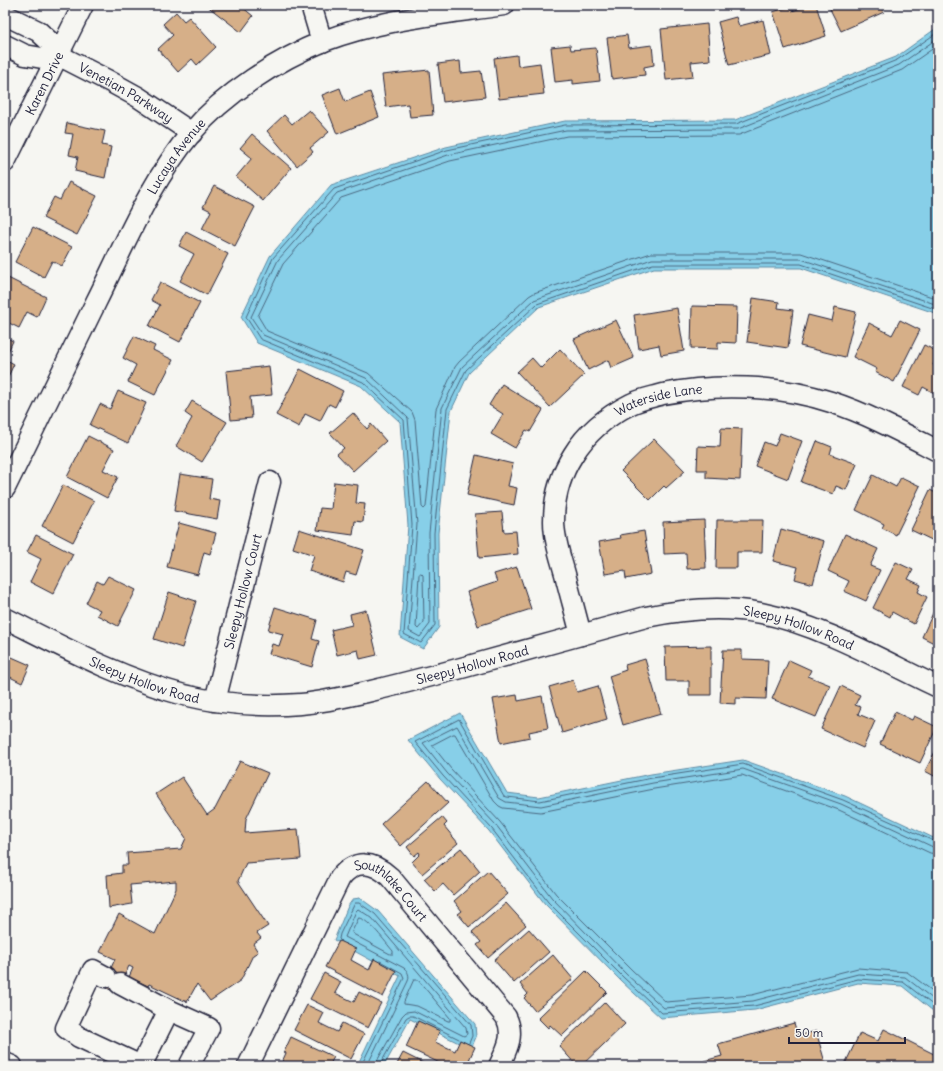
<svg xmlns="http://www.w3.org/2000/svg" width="943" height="1071" font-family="Delius,sans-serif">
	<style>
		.water { fill: #87cfe8; stroke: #5f8aa3 }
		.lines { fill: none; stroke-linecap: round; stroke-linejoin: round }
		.shore { stroke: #4a6780; stroke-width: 1 }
		.building { fill: #d6af88; stroke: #22223b }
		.minor-casing { stroke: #22223b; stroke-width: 23 }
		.minor { stroke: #f6f6f2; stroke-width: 20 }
		.labels { text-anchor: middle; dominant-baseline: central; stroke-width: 4; stroke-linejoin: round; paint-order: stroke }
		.street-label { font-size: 13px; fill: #22223b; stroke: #f6f6f2 }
	</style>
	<rect width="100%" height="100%" fill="#f6f6f2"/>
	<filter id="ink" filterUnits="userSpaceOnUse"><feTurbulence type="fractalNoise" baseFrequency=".025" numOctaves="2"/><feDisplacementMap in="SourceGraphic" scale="8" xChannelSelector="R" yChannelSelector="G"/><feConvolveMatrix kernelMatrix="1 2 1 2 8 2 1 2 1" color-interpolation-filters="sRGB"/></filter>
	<g filter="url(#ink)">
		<!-- water -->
		<g class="water">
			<polygon points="938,27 938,314 801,268 654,268 539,307 469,373 451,411 438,533 439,627 423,649 400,637 408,525 400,422 361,386 257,343 241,317 270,256 331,185 446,147 565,121 735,120 896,57"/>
			<polygon points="460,713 507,793 539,797 651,774 743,760 845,796 938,840 938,1015 902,986 858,983 755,1010 661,1018 621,981 545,904 489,831 440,779 408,740"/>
			<polygon points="360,898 378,911 475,1024 476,1037 471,1049 410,1019 384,1066 357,1066 400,976 334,940 348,906 353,899"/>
		</g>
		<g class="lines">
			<!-- shore -->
			<g class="shore">
				<polyline points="938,32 897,60 736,124 565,125 447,150 334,189 273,258 246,317 260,339 363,382 404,420 412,525 404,634 421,643 435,625 434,533 447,409 466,370 537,304 653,264 801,264 938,310"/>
				<polyline points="938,38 899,65 738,129 566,130 448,155 337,193 278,260 251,317 263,335 366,378 408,418 417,524 409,631 420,637 430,624 429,533 442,408 462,367 534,300 652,259 801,259 938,305"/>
				<polyline points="938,45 902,70 739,135 567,136 450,161 341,198 283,264 258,316 267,331 368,373 412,412 415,420 422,507 424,509 426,507 436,409 455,367 459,362 529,296 534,293 651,253 801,253 938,299"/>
				<polygon points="421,573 423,575 424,622 418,629 416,627 419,575"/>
				<polyline points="938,843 843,800 743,764 652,778 540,801 507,797 504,796 459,719 415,742 443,776 492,829 548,902 624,978 662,1013 754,1006 858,979 903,982 938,1009"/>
				<polyline points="938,848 933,847 841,804 743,769 653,783 541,806 506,802 499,798 457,726 423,743 447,773 496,825 552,898 627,975 664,1008 753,1001 858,974 905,977 938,1003"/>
				<polyline points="938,854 930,853 839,810 742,775 654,789 541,812 503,808 499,806 494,801 455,734 453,734 432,745 451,769 500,822 556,894 632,970 666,1002 752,995 858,968 907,972 938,995"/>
				<path d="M359,918C370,920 385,942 393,951V954H390L353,934L352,932Z"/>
				<polyline points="341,941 339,939 340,934 355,903 359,903 375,914 471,1025 472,1036 469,1043"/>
				<polygon points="414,980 418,980 450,1018 450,1021 448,1021 417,1006 404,1004 404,1002"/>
				<polyline points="361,1066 404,978 402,973 380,961"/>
				<path d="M367,1066L408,981C410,976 408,971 404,968L345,937L356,911L358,909L372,918L466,1028L467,1034L464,1036L414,1011L406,1012L402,1016L377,1061L376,1066"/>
				<polyline points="381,1066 381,1063 406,1018 409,1016 413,1016 459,1039"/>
			</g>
		</g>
		<!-- building -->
		<g class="building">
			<polygon points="206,5 242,5 241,6 253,16 241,32"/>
			<polygon points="811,5 816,5 826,36 785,49 773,12 791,6 792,11"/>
			<polygon points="828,5 880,5 884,12 841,31"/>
			<polygon points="176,12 184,21 189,17 216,47 197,65 192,59 178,72 158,49 173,35 163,24"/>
			<polygon points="736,17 739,26 763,20 771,55 729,65 718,22"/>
			<polygon points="707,24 710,60 691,62 693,77 666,80 661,29"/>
			<polygon points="627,35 629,48 652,45 654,65 644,67 645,75 612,79 607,38"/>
			<polygon points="570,45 571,50 596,48 600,81 573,84 573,80 555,82 551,47"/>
			<polygon points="517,55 518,66 540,63 544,94 499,99 494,58"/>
			<polygon points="460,61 461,73 481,71 485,97 443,102 438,64"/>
			<polygon points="429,70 433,115 410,117 408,104 386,107 382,75"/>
			<polygon points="340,88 345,102 370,92 379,117 337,134 322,95"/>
			<polygon points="309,110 329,132 310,148 313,152 297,166 267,131 284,115 292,124"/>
			<polygon points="67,123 105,131 102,145 111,147 105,178 75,171 78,157 69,155 73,134 65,133"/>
			<polygon points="252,134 291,168 263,201 236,177 252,158 240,148"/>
			<polygon points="69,182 97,196 77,235 43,218 54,197 60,200"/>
			<polygon points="214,186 255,207 235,246 202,229 211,211 203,207"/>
			<polygon points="33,227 72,247 62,266 52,261 44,277 15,262"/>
			<polygon points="186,232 228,254 207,295 180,281 194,254 179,246"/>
			<polygon points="8,278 46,297 37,317 27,312 19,328 5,321 5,284"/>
			<polygon points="160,282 200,303 180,342 149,326 160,305 151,300"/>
			<polygon points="753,298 779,302 778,308 793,310 788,348 747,342"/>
			<polygon points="692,306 737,307 736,343 718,342 718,349 691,348"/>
			<polygon points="835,307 856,312 845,357 800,346 808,315 832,321"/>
			<polygon points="677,308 684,351 661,355 659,345 639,349 634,315"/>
			<polygon points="616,320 634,358 611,368 608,360 588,370 574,339"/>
			<polygon points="900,320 920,330 894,382 875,372 877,369 853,357 869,323 892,335"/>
			<polygon points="134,336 155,346 153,350 173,360 155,395 128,382 136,365 123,358"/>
			<polygon points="5,337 13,341 5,358"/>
			<polygon points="924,345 938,352 938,356 933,365 938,367 938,395 923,387 919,395 903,387"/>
			<polygon points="560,349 584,375 550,407 517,372 532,358 541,368"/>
			<polygon points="5,359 14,364 5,383"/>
			<polygon points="269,366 272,395 250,397 252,418 231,420 226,371"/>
			<polygon points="300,369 343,391 335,407 329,404 320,421 305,414 299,427 276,415"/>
			<polygon points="502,384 543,410 530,432 526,430 515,448 491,434 503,414 489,405"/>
			<polygon points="118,391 146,403 128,443 90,425 100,404 110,409"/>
			<polygon points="192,401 227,422 202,462 176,446 192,418 185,413"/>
			<polygon points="353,413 367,429 371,424 386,441 353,471 337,454 344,448 330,433"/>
			<polygon points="721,428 742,429 740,480 706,478 706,470 697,470 698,446 720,447"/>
			<polygon points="780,433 802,441 788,479 755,466 764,442 775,446"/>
			<polygon points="88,436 114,449 103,470 118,477 107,498 67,477"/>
			<polygon points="654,439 685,471 666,488 664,486 650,500 621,471"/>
			<polygon points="817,441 832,447 830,454 857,464 846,490 836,486 833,494 801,482"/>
			<polygon points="476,455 513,464 508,486 517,488 514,505 467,495"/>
			<polygon points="180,474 212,479 209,499 220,501 217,519 174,511"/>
			<polygon points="873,475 896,487 901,477 920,486 896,535 882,528 884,524 856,510"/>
			<polygon points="334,482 358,485 356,503 365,504 363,522 355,521 353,535 317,530 320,508 331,509"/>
			<polygon points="63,485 94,501 73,542 42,526"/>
			<polygon points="930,490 938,494 938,543 911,530"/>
			<polygon points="502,512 504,532 516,531 518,554 479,558 475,514"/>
			<polygon points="704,520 706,568 687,569 686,553 664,554 663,522"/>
			<polygon points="717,520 763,520 762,552 737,552 737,568 716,568"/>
			<polygon points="179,523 216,533 210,554 204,552 198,575 167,567"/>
			<polygon points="299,529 364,550 356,575 346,572 343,582 309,571 314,555 293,548"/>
			<polygon points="781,529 824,541 813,584 795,579 798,567 773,561"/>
			<polygon points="644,531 651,574 626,579 625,571 605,574 599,542 621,538 620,535"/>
			<polygon points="845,534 878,549 870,566 880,570 866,601 844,591 849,581 828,571"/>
			<polygon points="36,535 73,554 53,594 30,582 41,559 27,552"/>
			<polygon points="896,562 913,570 908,579 921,585 918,592 927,597 914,624 892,612 890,617 873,608"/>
			<polygon points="517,567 531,609 478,626 467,592 497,582 494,574"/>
			<polygon points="108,576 136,590 118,626 97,615 100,610 86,603 97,581 103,584"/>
			<polygon points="169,592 196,601 182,648 154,639"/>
			<polygon points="938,602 938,645 922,637"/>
			<polygon points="275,607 317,620 312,639 319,641 312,667 269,654 272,644 279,646 283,634 268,630"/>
			<polygon points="366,610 377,655 360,659 358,650 337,655 331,630 352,625 350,614"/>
			<polygon points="711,646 711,695 689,695 689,681 666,681 665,647"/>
			<polygon points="723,650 742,650 742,659 768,660 766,699 736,698 736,704 720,703"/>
			<polygon points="5,654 30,665 22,683 10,677 5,688"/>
			<polygon points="645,659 661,714 623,725 609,676 626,670 625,665"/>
			<polygon points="789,660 811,670 808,676 830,685 816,717 772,699"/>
			<polygon points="573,680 577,692 598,686 607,719 562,733 549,687"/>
			<polygon points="841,686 860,695 855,705 861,707 858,714 875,721 863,748 821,729"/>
			<polygon points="517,695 518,701 542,696 548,728 529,732 530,737 501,743 493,699"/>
			<polygon points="895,712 912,720 914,716 937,727 920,763 880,744"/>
			<polygon points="938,746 938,778 925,771"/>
			<polygon points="240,761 268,773 246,819 245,833 298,829 301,859 246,863 238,881 268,926 257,933 261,938 253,944 258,952 253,955 241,980 210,1001 197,984 187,1002 149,984 148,986 129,977 133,968 129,966 116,993 103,986 115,959 100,952 119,914 155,934 176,889 176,881 130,885 132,904 109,908 107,875 122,873 122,865 128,865 127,853 181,849 186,838 156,794 182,777 207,815 215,809"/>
			<polygon points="428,781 448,803 401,846 381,824"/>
			<polygon points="442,817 447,823 444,826 458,843 422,874 412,862 420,854 419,852 414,856 407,847"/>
			<polygon points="461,848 480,871 453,895 443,884 435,891 424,879"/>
			<polygon points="488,871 508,894 469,927 458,914 462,911 454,901"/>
			<polygon points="506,903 526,925 488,958 477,945 481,942 472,932"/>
			<polygon points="529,929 549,952 514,983 494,960"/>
			<polygon points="339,941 356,949 351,960 369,970 374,959 396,971 383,997 325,967"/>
			<polygon points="553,955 573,979 535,1011 524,998 528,994 520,984"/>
			<polygon points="586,971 607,992 562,1036 550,1025 548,1028 538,1018"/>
			<polygon points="324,973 341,982 335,993 354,1002 359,992 381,1003 368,1028 310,999"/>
			<polygon points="605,1002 625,1024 581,1066 577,1066 559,1046"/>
			<polygon points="307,1005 324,1013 319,1023 337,1032 342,1023 364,1034 351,1059 294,1030"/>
			<polygon points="418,1021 440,1031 435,1042 455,1051 460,1040 475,1047 469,1060 471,1060 468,1066 446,1066 406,1047"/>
			<polygon points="794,1023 798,1036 816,1031 826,1066 705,1066 704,1061 722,1056 718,1044"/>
			<polygon points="884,1029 938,1056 938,1066 844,1066 860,1033 878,1041"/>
			<polygon points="291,1037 334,1057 329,1066 285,1066 281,1064 286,1053 284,1052"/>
			<polygon points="403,1053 423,1063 422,1066 396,1066"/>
		</g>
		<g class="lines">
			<!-- minor casing -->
			<g class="minor-casing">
				<g id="minor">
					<polyline points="311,5 322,42"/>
					<path id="s1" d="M5,15L38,31L50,42L58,55L109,81L138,97L192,133"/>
					<polyline points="5,45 25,55 42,58 58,55"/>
					<path id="s2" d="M5,162L83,5"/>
					<path id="s3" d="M5,488C35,426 66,364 96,302C125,244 150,182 192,132C224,94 277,60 324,41C381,19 444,14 504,5"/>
					<path id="s4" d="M5,618C63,647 120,678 184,695C221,704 262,707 301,704C323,702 345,697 367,692C400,684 432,676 465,667C525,650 586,634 646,617C684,609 724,606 761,613C821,625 883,661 938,687"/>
					<path id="s5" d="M581,635C576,615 570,594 565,574C560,556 554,539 554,521C554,498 561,474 573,455C587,432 607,416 631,404C641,399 653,397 663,394C717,383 778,385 831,402C868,414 903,433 938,451"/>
					<path id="s6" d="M215,701L270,482"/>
					<polyline points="106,977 93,970 66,1028 79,1037 141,1066"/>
					<polyline points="120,984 169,1010"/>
					<polyline points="5,1063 12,1066"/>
					<polyline points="141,1066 169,1010 209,1028 189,1066"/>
					<path id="s7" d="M248,1066L340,878C355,859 373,861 390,877L506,1017C515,1035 507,1049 499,1066"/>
				</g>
			</g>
			<!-- minor -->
			<use href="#minor" class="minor"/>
		</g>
	</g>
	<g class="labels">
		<!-- street labels -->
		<g class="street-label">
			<text stroke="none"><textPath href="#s2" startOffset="88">Karen Drive</textPath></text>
			<text stroke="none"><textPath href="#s1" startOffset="146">Venetian Parkway</textPath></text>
			<text stroke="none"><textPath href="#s3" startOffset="374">Lucaya Avenue</textPath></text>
			<text stroke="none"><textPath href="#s5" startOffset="293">Waterside Lane</textPath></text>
			<text stroke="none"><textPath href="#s6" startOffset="113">Sleepy Hollow Court</textPath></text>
			<text stroke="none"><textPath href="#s4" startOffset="825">Sleepy Hollow Road</textPath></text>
			<text stroke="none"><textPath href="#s4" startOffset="489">Sleepy Hollow Road</textPath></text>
			<text stroke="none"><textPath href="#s4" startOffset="153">Sleepy Hollow Road</textPath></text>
			<text stroke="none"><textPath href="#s7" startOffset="275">Southlake Court</textPath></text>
		</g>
	</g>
	<!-- margin -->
	<rect width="943" height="1071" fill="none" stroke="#f6f6f2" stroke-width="20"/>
	<rect x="10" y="10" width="923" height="1051" fill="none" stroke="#22223b" stroke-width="1.5" filter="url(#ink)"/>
	<!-- scale -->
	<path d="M789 1037v6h116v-6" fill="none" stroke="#22223b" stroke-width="2"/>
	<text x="795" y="1037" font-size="12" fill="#22223b" stroke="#f6f6f2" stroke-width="3" paint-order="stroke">50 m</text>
</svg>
